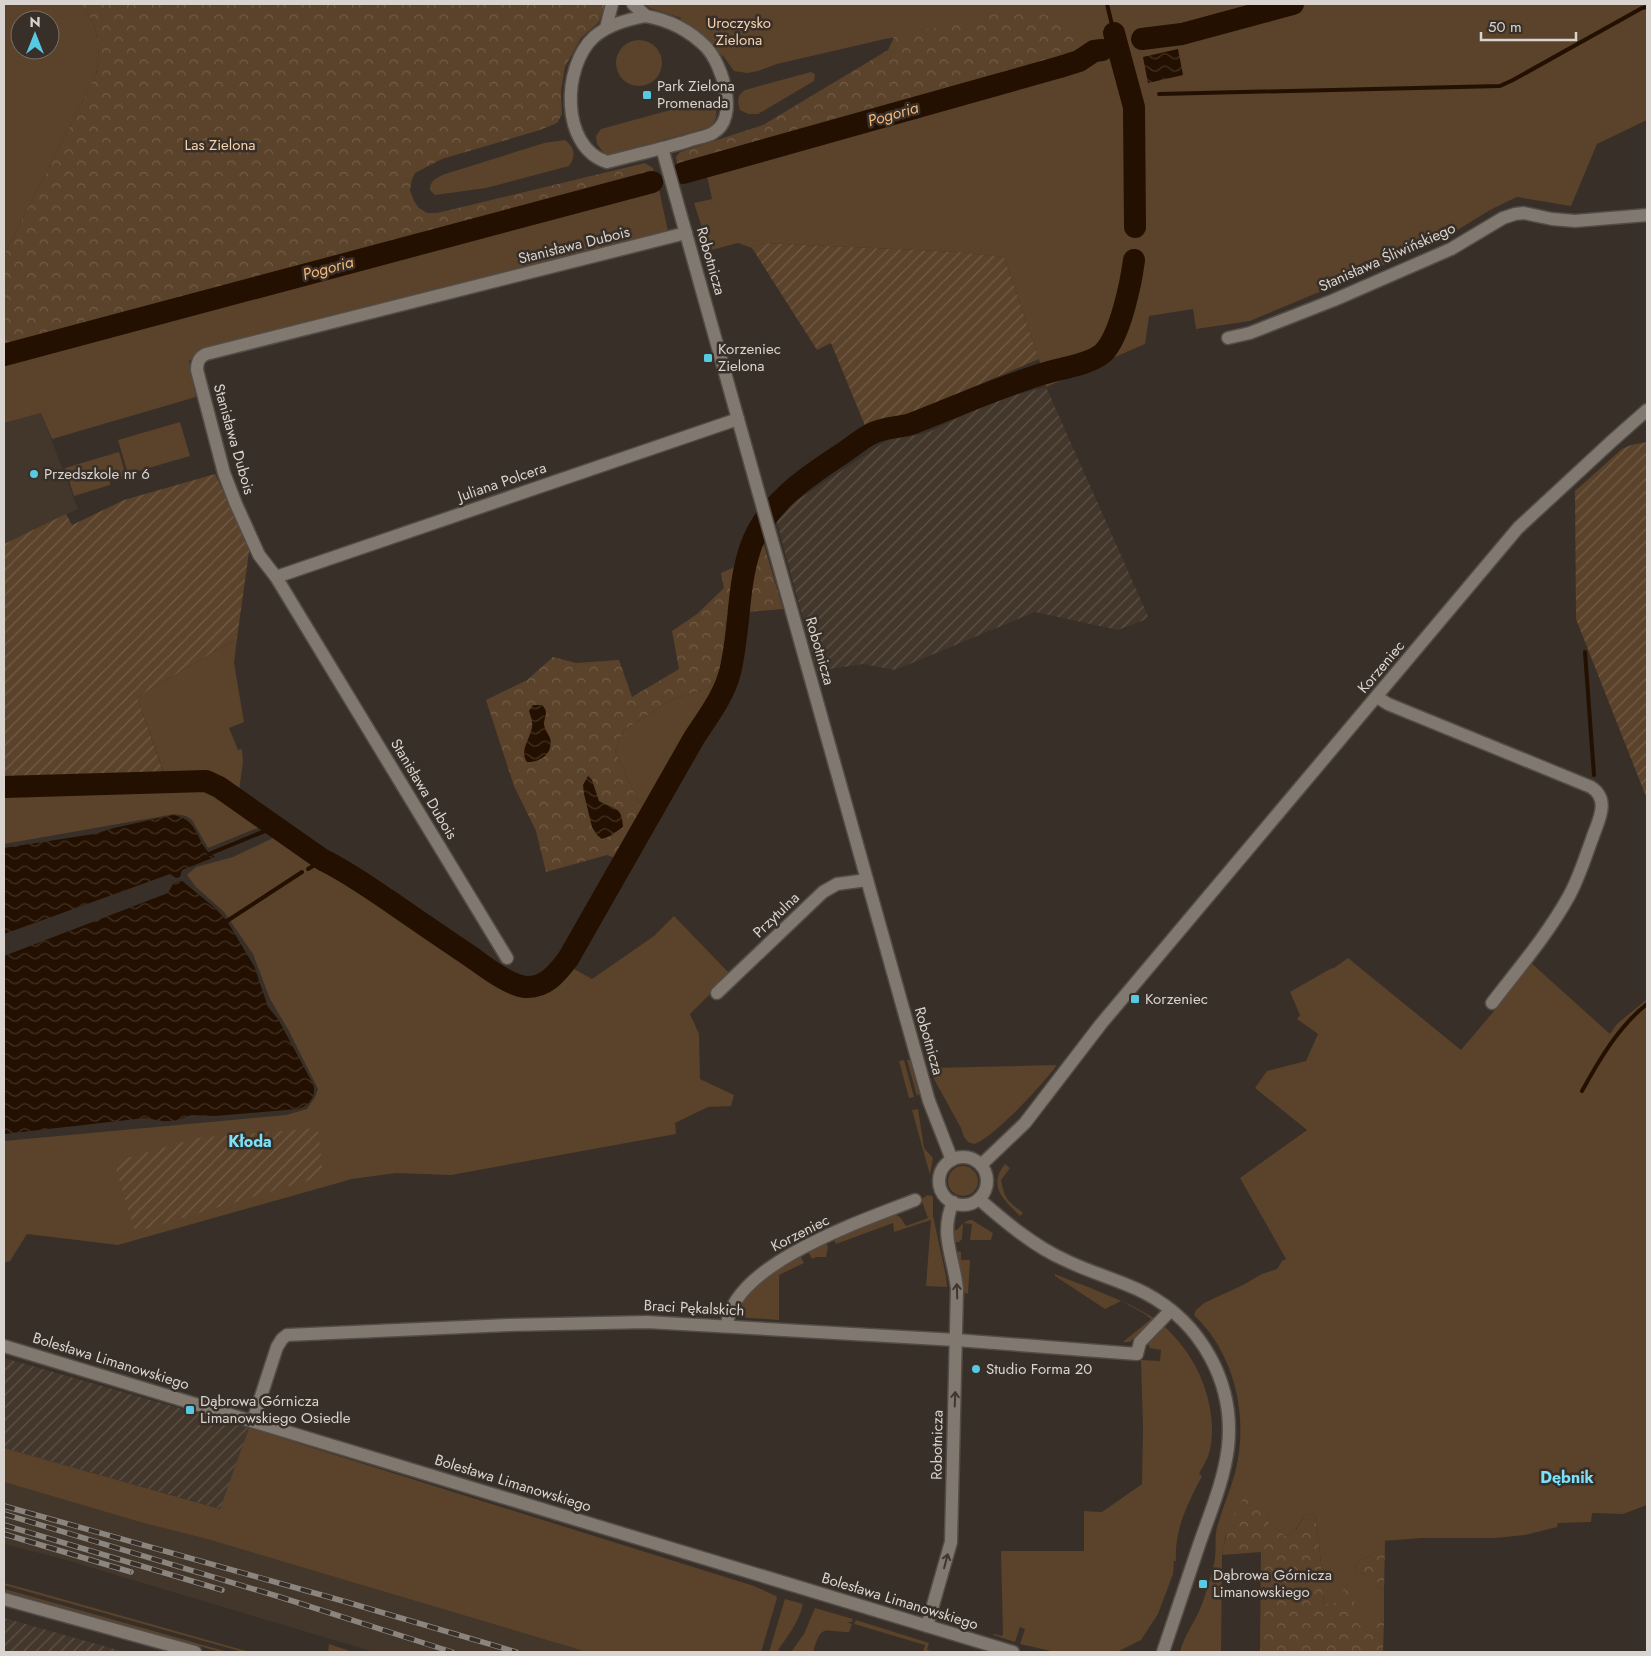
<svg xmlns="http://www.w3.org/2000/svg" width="1651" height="1656" font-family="Jost,sans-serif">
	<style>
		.built { fill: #43372b }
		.industrial { fill: url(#industrial-furrows) }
		.green { fill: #5b422a; fill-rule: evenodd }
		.forest { fill: url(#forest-crowns) }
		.garden { fill: url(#garden-furrows) }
		.water { fill: url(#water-waves) }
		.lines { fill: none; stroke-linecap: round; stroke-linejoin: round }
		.stream { stroke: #231000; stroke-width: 4 }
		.river { stroke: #231000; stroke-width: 22 }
		.minor-casing { stroke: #524c46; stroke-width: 15 }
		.minor { stroke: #817870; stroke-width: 12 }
		.rail-casing { stroke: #8b857f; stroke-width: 5.5 }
		.rail { stroke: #372f28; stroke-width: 4; stroke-dasharray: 11; stroke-linecap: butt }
		.oneway { stroke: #3e362f }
		.poi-dot { fill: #57c9e3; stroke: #372f28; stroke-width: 2 }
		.labels { text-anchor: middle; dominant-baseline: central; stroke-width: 5; stroke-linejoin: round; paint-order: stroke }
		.park-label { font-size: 15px; fill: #f8d2ad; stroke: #372f28 }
		.poi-label { font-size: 15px; fill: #d9d4cf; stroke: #372f28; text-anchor: start }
		.street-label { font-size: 15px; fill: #d9d4cf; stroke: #372f28 }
		.water-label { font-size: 16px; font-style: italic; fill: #f6b778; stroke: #372f28 }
		.neighbourhood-label { font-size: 16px; font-weight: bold; fill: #7be0f8; stroke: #372f28 }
	</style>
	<defs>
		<pattern id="industrial-furrows" width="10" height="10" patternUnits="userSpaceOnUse" patternTransform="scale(1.25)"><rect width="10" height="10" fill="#43372b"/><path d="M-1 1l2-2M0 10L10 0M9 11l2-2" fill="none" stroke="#5e5349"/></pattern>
		<pattern id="forest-crowns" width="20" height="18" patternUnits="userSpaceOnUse" patternTransform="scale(1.25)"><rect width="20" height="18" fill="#5b422a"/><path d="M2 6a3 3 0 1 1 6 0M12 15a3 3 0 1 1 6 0" fill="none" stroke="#725c48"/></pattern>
		<pattern id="garden-furrows" width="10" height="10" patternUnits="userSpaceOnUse" patternTransform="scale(1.25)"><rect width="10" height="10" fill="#5b422a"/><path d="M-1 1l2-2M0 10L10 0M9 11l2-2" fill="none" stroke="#725c48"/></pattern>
		<pattern id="water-waves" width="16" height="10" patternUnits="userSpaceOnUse" patternTransform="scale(1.25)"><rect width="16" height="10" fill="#231000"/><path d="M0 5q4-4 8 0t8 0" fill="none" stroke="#423224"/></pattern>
	</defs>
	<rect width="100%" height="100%" fill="#372f28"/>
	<!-- built -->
	<g class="built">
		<polygon points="41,413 78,509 4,544 4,423"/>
		<polygon points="4,1482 140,1522 207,1539 587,1652 374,1652 59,1558 4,1544"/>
	</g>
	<!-- industrial -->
	<g class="industrial">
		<polygon points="1046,387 1148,616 1144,620 1118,630 1035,612 895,670 863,664 817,671 775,515 888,440 890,436 908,437 929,432 995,400"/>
		<polygon points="4,1358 249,1428 221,1509 4,1448"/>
		<polygon points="4,1618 125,1652 4,1652"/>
	</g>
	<!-- green -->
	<g class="green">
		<path d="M4,4H80C99,21 101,52 96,75L4,255ZM20,20H50V50H20Z"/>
		<path d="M644,4H1647V120L1597,144L1571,206L1517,197L1490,210L1438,242L1324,290L1250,321L1196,329L1193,309L1149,316L1145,344L1046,387L1039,359L1004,257L959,252L763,243L752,248L738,243L704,252L703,231L694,203L712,199L704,162C744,151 783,137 824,125C909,100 994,76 1081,54L1050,16L885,39L777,64L758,71L747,73L734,71L724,57L680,22L681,18L650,8Z"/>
		<circle cx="639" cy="63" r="23"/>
		<path d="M811,72L815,74L814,81L758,114H748L740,110C737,101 737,95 745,90Z"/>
		<path d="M703,101L711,102C719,110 718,119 710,127L609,155H605L597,144L596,136L601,129Z"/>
		<path d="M565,140C575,147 576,157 569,166L486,188L435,195L430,190C429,181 438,177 445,174L544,143Z"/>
		<polygon points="658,185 668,231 201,349 189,361 196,397 52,439 41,413 4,423 4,363"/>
		<polygon points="180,422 190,456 128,474 118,440"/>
		<polygon points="119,452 126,476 110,481 110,485 74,496 65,468"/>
		<polygon points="237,638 234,663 244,722 229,728 238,750 242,749 243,762 239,791 214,778 202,774 4,784 4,776 136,772 141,777 165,776 137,697"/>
		<polygon points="726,660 718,685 644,814 615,751 624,730 671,700 709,688"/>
		<polygon points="178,785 201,786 227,796 254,815 260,827 208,848 192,820 186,816 175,814 4,844 4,791"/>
		<polygon points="278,833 440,947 499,983 516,990 535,991 546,988 564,971 574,969 592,979 654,936 674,916 730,974 690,1014 699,1034 700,1079 734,1095 731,1106 708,1107 675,1123 676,1134 451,1175 396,1173 352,1179 118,1245 27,1234 10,1261 4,1263 4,1141 286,1115 307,1109 315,1097 318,1089 289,1031 270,999 253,954 224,912 196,887 187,875 196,867 233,857 271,839"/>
		<path d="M1348,958L1461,1050L1499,1005L1529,961L1610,1034L1617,1024L1647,999V1505L1623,1514L1592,1513L1591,1522L1558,1523L1557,1527L1525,1535L1495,1538H1422L1382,1541L1370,1556L1356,1562L1355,1572L1377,1577L1378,1586L1384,1590V1623L1380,1618L1358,1625L1334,1604H1324L1322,1585L1321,1562L1315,1515L1305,1514L1295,1531L1285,1536L1269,1523L1266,1509L1226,1535L1222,1555L1221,1652H1180C1184,1635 1196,1621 1202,1604C1206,1592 1211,1578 1214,1564C1217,1552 1214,1539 1217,1527C1222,1509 1230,1491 1235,1473C1249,1419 1236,1355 1194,1315L1196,1310L1204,1303L1243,1285L1262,1274L1277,1269L1282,1261L1286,1259L1240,1178L1307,1130L1255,1088L1267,1071L1306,1061L1318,1034L1297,1019L1300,1015L1290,992L1330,969L1334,968Z"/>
		<polygon points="904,1060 914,1097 909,1098 899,1061"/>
		<polygon points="907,1060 910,1060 919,1094 917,1096"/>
		<path d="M1057,1065C1044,1083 993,1139 974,1144L968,1142L964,1137L961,1128L934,1079L930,1068Z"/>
		<polygon points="918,1109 924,1148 933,1158 930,1175 912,1110"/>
		<path d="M1005,1164L1010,1168L1001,1180C1005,1200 1007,1200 1023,1213L1020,1216C1004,1200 987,1187 1005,1164Z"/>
		<circle cx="963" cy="1181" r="15"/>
		<polygon points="928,1195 932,1196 933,1197 933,1216 946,1276 947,1287 926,1286 931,1220 894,1232 893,1223 836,1244 834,1240 835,1236 894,1214 900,1217 906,1226 928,1218 921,1199"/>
		<polygon points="969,1220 972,1220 993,1233 991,1240 970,1240 972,1224 963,1223 962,1239 959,1242 954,1242 951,1230 957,1230 963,1223"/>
		<polygon points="826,1243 828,1247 826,1257 817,1257 812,1259 808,1252 809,1249"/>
		<polygon points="959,1251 961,1252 961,1260 970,1260 968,1294 963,1292 956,1254"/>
		<polygon points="798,1255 801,1257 804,1263 779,1275 779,1320 738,1317 735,1312 752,1288"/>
		<path d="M1055,1274C1089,1288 1123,1299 1154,1318L1130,1342H1123L1151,1319L1145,1314L1121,1301L1105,1309L1055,1276Z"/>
		<path d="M1164,1326C1193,1353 1210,1387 1212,1426C1212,1434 1212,1445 1209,1453C1207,1461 1202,1467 1199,1474L1202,1476C1188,1503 1174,1530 1176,1561H1174L1173,1574L1158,1614L1141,1640L1117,1652H1055L1020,1644L1025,1629L1020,1627L1015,1642L993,1635L994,1634L1002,1636L1003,1634L1001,1551H1084V1511L1102,1512L1142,1484L1143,1428L1141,1360L1160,1361L1161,1350L1150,1348L1148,1344Z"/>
		<polygon points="249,1428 754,1586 776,1596 777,1598 761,1652 587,1652 207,1539 140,1522 4,1482 4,1448 220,1509"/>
		<polygon points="4,1583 34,1591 250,1652 243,1652 4,1585"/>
		<polygon points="4,1589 33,1597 228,1652 220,1652 4,1591"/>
		<path d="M785,1599L803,1604C799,1623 787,1636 777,1652H769Z"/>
		<path d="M815,1608L853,1619L852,1622H847L852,1624L849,1632C824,1632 822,1622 813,1652H791L804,1634Z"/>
		<polygon points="856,1620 929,1643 927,1650 935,1652 923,1652 925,1645 854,1624"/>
		<polygon points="329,1644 353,1652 328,1652"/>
	</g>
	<!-- forest -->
	<g class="forest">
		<path d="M80,4H605L599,22L581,38L565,67L561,91L562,114L557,123L540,130L442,159L415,173L412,179L410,190L414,201L419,208L427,213H437L645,163L653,168L654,174L646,178C433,238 218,293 4,346V255L96,75C101,52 99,21 80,4Z"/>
		<path d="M1023,11L1059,17L1081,33L1092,44L1081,54C995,76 909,100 824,125C775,139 728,158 678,168L676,157L680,152L763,125L888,50L894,37L1003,12Z"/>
		<polygon points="757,521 783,609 736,613 726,660 709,688 671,700 624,730 615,751 644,814 616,858 607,855 546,872 536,831 514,786 486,700 527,680 553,657 576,663 619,660 632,697 679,669 672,631 697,614 724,588 721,573 737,566 753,525"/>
		<path d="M1256,1497L1266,1509L1269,1523L1285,1536L1296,1530L1305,1514L1315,1515L1321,1562L1322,1585L1324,1604H1334L1344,1589L1353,1594L1359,1625L1371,1617L1380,1618L1384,1623L1383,1652H1260L1261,1552L1222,1555C1226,1534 1231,1517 1243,1499Z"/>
		<polygon points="1381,1541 1385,1541 1384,1590 1378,1586 1376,1577 1355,1572 1356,1562 1370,1556"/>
	</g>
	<!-- garden -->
	<g class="garden">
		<polygon points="763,243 959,252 1004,257 1039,359 902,417 892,417 866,428 831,343 817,350 752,248"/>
		<polygon points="1647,442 1647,799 1576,619 1575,491 1622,449 1631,445"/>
		<polygon points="215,474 250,545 237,638 137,697 165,777 141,777 136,772 4,776 4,544 66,514 72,525 124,500"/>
		<polygon points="318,1128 323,1176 135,1232 114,1162 197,1138"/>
	</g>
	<!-- water -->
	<g class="water">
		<polygon points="1178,49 1183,75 1148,83 1143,57"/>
		<path d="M533,705H542C549,712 545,715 544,723C544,729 548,733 550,738C554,753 540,763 527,762C520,751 528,742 531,731C534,725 531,717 529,711Z"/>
		<path d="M588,776L592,780L599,801C614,810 622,805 623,827L610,836L602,839L597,835L592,827L584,794L583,785Z"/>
		<path d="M173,815C202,820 194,845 215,857L182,870L180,877L176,878L170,874L4,934V848L94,834L114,828Z"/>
		<path d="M181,880L214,907L227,921L254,966L268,1007L278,1019L313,1084C317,1096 309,1106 297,1109L215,1116L191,1115L176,1121H163L145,1118L4,1134V956L168,893L173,884Z"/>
	</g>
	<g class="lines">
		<!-- stream -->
		<g class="stream">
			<polyline points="1107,4 1114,33"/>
			<polyline points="1159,94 1500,86 1513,80 1642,8 1647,7"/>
			<polyline points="1131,95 1137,94"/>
			<polyline points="1585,652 1594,775"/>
			<polyline points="209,854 277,826"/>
			<polyline points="308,869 323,860"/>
			<polyline points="227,921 302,872"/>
			<path d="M1582,1091C1599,1060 1619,1026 1647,1004"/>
		</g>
		<!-- river -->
		<g class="river">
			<polyline points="1114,33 1134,107 1135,227"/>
			<polyline points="1142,39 1182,34 1293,4"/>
			<polyline points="683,173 1060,67 1079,61 1094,51 1102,50"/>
			<polyline points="4,355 652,182"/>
			<path d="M4,787L206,781L219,787L323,860C346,871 367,886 388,900C414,918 440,936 467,954C482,964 507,985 526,987C546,988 557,973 568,959L694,738C707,718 724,696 730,672C740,632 737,588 750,549C764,505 806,477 843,453C852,447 861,439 871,434C884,427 898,428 911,424C955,407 997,388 1042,374C1060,368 1089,365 1103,353C1120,337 1131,283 1134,260"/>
		</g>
		<!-- minor casing -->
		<g class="minor-casing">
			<g id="minor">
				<polyline points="633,4 646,16"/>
				<path d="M646,16C669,20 690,31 706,47C722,64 740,118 713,133C706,137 696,138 688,141C661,149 634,155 607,162C560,147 562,66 594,37C609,24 627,20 646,16Z"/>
				<polyline points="606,28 612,4"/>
				<polyline points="662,148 929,1101 952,1160"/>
				<polyline points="1228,338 1250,333 1334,300 1451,249 1503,218 1515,214 1524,213 1552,219 1575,221 1647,215"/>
				<polyline points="276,577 738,419"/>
				<path d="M1377,697L1388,704L1591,787C1611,800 1598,821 1592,839C1585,858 1579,878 1569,896C1548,934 1519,968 1492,1003"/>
				<path d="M507,958L276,577L259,555L236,504L224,473L197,370C197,362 199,357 206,354L686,233"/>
				<polyline points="717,993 823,892 837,884 867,880"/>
				<circle cx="963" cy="1181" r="24"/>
				<polyline points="981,1165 1025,1123 1101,1024 1518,528 1612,441 1647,410"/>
				<path d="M979,1199C1004,1221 1035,1247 1065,1260C1091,1273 1120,1280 1145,1293C1202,1323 1235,1384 1228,1447C1224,1481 1210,1513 1199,1545C1187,1581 1175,1616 1163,1652"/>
				<path d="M727,1325C733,1263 865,1220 915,1200"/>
				<polyline points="4,1346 1013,1652"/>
				<polyline points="253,1421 277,1347 282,1339 287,1335 509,1325 647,1322 956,1340 1137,1354 1140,1342 1171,1310"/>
				<polyline points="4,1599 195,1652"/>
				<path d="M927,1626L951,1542L957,1289C954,1257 939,1235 953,1202"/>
			</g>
		</g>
		<!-- minor -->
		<use href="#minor" class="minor"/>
		<!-- rail casing -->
		<g class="rail-casing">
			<g id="rail">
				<polyline points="4,1506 343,1601 516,1652"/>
				<polyline points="4,1514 280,1597 452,1652"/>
				<polyline points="4,1525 222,1590"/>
				<polyline points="4,1534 131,1572"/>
			</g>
		</g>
		<!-- rail -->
		<use href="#rail" class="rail"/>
	</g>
	<!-- one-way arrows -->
	<defs><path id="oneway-shaft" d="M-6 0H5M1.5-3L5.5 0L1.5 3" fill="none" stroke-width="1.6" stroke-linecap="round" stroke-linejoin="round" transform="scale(1.25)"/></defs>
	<g class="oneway">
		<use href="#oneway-shaft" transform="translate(957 1291) rotate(-92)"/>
		<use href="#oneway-shaft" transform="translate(955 1399) rotate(-88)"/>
		<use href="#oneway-shaft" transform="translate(946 1561) rotate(-75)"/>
	</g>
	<!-- markers -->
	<g class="poi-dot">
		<rect x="642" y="90" width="10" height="10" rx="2.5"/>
		<rect x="703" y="353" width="10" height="10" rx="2.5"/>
		<circle cx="34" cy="474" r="5"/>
		<rect x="1130" y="994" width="10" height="10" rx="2.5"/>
		<circle cx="976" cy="1369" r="5"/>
		<rect x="185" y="1405" width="10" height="10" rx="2.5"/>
		<rect x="1198" y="1579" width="10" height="10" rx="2.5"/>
	</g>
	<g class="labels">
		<!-- park labels -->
		<g class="park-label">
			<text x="739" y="23">Uroczysko<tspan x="739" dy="17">Zielona</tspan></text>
			<text x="220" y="145">Las Zielona</text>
		</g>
		<!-- poi labels -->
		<g class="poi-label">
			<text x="657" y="86">Park Zielona<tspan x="657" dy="17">Promenada</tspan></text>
			<text x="718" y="349">Korzeniec<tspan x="718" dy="17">Zielona</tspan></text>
			<text x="44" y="474">Przedszkole nr 6</text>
			<text x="1145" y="999">Korzeniec</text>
			<text x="986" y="1369">Studio Forma 20</text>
			<text x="200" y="1401">Dąbrowa Górnicza<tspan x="200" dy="17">Limanowskiego Osiedle</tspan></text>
			<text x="1213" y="1575">Dąbrowa Górnicza<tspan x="1213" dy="17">Limanowskiego</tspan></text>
		</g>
		<!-- street labels -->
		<g class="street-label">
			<text transform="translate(574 245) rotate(-14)">Stanisława Dubois</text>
			<text transform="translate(1387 257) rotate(-24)">Stanisława Śliwińskiego</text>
			<text transform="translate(711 261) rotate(74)">Robotnicza</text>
			<text transform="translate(234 439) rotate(74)">Stanisława Dubois</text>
			<text transform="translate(502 482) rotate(-19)">Juliana Polcera</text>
			<text transform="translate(820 651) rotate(74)">Robotnicza</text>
			<text transform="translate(1381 667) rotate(-50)">Korzeniec</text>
			<text transform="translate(424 789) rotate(59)">Stanisława Dubois</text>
			<text transform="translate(776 915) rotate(-44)">Przytulna</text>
			<text transform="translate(929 1041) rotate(74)">Robotnicza</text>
			<text transform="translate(800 1233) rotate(-27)">Korzeniec</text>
			<text transform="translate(694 1308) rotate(3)">Braci Pękalskich</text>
			<text transform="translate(111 1361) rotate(17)">Bolesława Limanowskiego</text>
			<text transform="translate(937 1445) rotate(-89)">Robotnicza</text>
			<text transform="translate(513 1483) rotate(17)">Bolesława Limanowskiego</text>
			<text transform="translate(900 1601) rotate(17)">Bolesława Limanowskiego</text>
		</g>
		<!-- water labels -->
		<g class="water-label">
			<text transform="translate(893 114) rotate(-16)">Pogoria</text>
			<text transform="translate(328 268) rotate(-15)">Pogoria</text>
		</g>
		<!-- neighbourhood labels -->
		<g class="neighbourhood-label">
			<text x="250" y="1141">Kłoda</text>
			<text x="1567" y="1477">Dębnik</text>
		</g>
	</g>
	<!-- border -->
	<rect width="1651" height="1656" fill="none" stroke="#d9d4cf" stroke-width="10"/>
	<!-- north arrow -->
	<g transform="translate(35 35)"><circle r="24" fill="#372f28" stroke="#78716b"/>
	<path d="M0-4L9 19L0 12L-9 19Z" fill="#57c9e3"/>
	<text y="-8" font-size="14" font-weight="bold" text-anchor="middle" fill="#d9d4cf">N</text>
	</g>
	<!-- scale -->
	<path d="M1481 32v8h95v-8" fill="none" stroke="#d9d4cf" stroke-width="2.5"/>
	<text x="1488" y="32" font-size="15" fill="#d9d4cf" stroke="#372f28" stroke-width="4" paint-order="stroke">50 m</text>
</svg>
